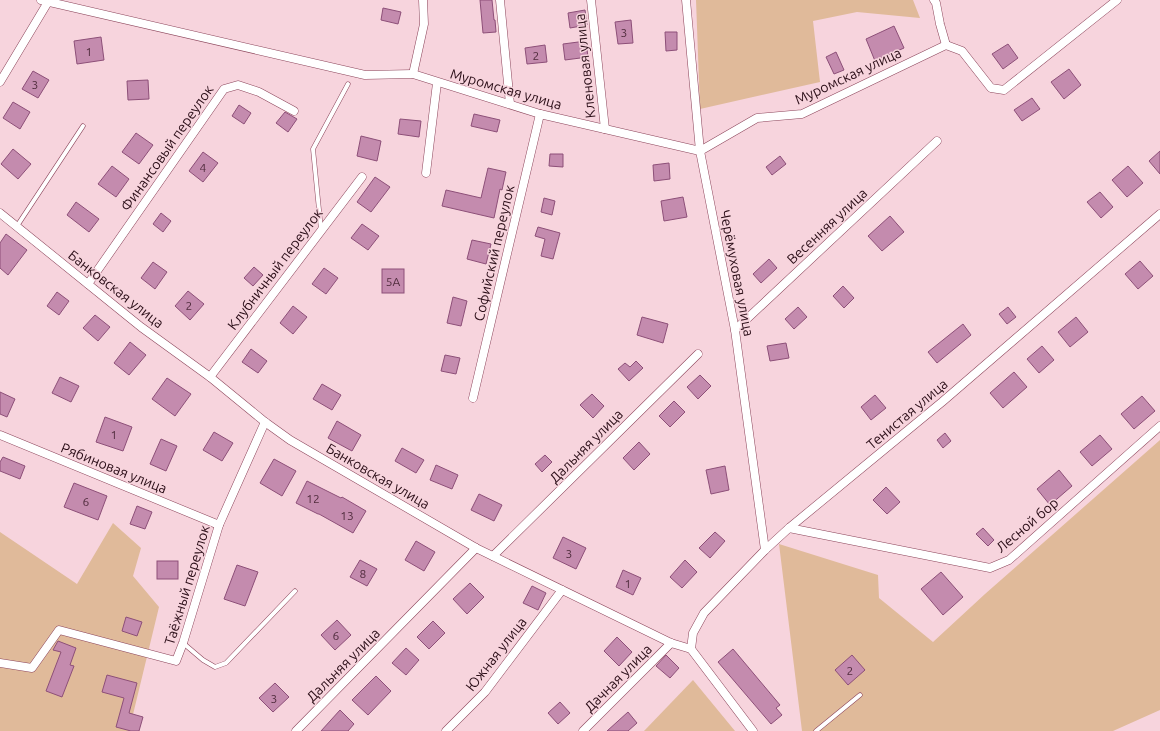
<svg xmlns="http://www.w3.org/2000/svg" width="1160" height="731" font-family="Ubuntu,sans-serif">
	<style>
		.green { fill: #e0ba9a }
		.building { fill: #c48bae; stroke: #8d4f78 }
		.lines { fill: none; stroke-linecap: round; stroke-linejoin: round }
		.lane-casing { stroke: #8c455b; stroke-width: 5 }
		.street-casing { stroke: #8c455b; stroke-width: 9 }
		.lane { stroke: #fff; stroke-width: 4 }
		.street { stroke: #fff; stroke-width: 8 }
		.labels { text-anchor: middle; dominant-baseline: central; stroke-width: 3; stroke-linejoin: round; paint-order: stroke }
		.number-label { font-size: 12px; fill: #502c3d }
		.street-label { font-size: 14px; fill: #2a0d17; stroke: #f7d4dd }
	</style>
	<rect width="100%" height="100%" fill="#f7d4dd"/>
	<!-- green -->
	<g class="green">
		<polygon points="696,0 913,0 920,18 857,12 813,21 820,82 700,109"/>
		<polygon points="1160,440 1160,710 1113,731 802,731 779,544 878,575 879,598 933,642 985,594"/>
		<polygon points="113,523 141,548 133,576 159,607 129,731 0,731 0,532 77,584"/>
		<polygon points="693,680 735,731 644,731"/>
	</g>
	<!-- building -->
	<g class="building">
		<polygon points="480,0 492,0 494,20 495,20 496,32 483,33"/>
		<polygon points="383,8 401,12 398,24 381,20"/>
		<polygon points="585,10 587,25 570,28 568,13"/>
		<polygon points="631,20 633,43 618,44 615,22"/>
		<polygon points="894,26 904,48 875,61 866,39"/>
		<polygon points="665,32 677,32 677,50 666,51"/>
		<polygon points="101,37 104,60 77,64 74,41"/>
		<polygon points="586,41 588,57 565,60 563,44"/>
		<polygon points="1008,44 1018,58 1003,69 992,54"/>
		<polygon points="545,45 547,62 527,64 525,48"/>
		<polygon points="836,52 844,70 834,74 826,57"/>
		<polygon points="1069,69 1081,85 1064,99 1051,82"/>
		<polygon points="33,71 49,80 38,98 22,89"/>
		<polygon points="148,80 149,99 128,100 127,81"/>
		<polygon points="1032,98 1040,109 1022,121 1014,110"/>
		<polygon points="13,102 30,112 20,129 3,118"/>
		<polygon points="239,105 251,113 244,124 232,116"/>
		<polygon points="285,112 297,119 288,132 276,123"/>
		<polygon points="474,114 500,120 497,132 471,126"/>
		<polygon points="400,119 421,121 419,137 398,134"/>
		<polygon points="136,133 153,145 139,164 122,152"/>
		<polygon points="361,136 381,141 377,161 357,156"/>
		<polygon points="13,149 31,164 18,179 1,164"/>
		<polygon points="1160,151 1160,174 1149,161"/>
		<polygon points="203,152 218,163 203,182 189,171"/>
		<polygon points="550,154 563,154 563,167 549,166"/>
		<polygon points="780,156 786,164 772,175 766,167"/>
		<polygon points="669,163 670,179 654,181 653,165"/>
		<polygon points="112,166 129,179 116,197 98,184"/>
		<polygon points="1128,166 1143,183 1127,197 1112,180"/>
		<polygon points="488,168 506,172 502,190 500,189 494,218 442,206 446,190 481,198"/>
		<polygon points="375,177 390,187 371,212 357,202"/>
		<polygon points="1100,192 1113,207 1101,218 1087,202"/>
		<polygon points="683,197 687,217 664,221 661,201"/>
		<polygon points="544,198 555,201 552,215 541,212"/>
		<polygon points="76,202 99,219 89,232 67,215"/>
		<polygon points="161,213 171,221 163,232 153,224"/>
		<polygon points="890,216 904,232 882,251 868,236"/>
		<polygon points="362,224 379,236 368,250 351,238"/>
		<polygon points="538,227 560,233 553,259 541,256 545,239 535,236"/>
		<polygon points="6,234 27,250 8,275 0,268 0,243"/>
		<polygon points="472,240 491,244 486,264 467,259"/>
		<polygon points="769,259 777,268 761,283 753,274"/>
		<polygon points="1140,261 1153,276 1138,289 1125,274"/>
		<polygon points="153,262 167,272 155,289 141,278"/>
		<polygon points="254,267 263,275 253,286 244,278"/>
		<polygon points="324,268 338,278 326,294 312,284"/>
		<rect x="382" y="269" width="22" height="24"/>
		<polygon points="843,286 854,298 844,308 833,296"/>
		<polygon points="188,291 204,304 190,320 175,306"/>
		<polygon points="57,292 69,301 59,315 47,306"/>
		<polygon points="453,297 467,301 461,326 447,323"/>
		<polygon points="293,306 307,317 293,334 280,323"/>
		<polygon points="798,307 807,317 794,329 785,319"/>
		<polygon points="1008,307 1016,317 1007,324 999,314"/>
		<polygon points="95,315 110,327 98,341 83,328"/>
		<polygon points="642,317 668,324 663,343 637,335"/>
		<polygon points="1076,317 1088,332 1070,347 1058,332"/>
		<polygon points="963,324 971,335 937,363 928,352"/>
		<polygon points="130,342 146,355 129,375 114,363"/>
		<polygon points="786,343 789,358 770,361 767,346"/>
		<polygon points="1042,346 1054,360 1039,373 1027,359"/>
		<polygon points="251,349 267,361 258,373 242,362"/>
		<polygon points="445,355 460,358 456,374 441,371"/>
		<polygon points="636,361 643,368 629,381 618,369 625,363 630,367"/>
		<polygon points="1014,372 1027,387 1003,408 990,393"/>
		<polygon points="700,375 711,386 698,399 687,387"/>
		<polygon points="60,377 79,386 71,402 52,393"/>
		<polygon points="167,378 191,394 175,416 152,399"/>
		<polygon points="322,384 341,395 332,410 313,399"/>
		<polygon points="0,392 15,399 7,417 0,414"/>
		<polygon points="592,394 604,406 593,418 580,405"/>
		<polygon points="875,395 886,408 871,420 861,407"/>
		<polygon points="1142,396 1155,411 1134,429 1121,414"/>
		<polygon points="674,401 685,412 670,427 659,416"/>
		<polygon points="105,417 132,427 123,451 96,442"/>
		<polygon points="337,421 361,435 352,451 328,438"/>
		<polygon points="214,432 233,443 222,461 203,450"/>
		<polygon points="945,433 951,441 943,448 937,440"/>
		<polygon points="1100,435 1112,449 1092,466 1080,452"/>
		<polygon points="161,439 177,446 166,471 150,464"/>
		<polygon points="639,442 650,454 634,470 623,458"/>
		<polygon points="402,448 424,460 416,473 395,461"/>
		<polygon points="545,455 552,462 542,472 535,464"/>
		<polygon points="3,457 25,466 20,479 0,471 0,462"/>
		<polygon points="274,459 296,471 282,496 260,483"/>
		<polygon points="436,465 458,475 452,489 430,480"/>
		<polygon points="725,466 729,490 711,494 706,470"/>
		<polygon points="1059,470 1072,486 1050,505 1037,489"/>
		<polygon points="307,481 341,498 342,497 366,511 353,533 319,514 318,514 296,503"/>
		<polygon points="74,483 107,496 98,520 64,507"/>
		<polygon points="886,487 900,502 887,514 873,500"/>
		<polygon points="479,494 502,505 494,521 471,510"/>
		<polygon points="137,506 152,512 145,529 130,524"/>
		<polygon points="983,528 994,540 988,546 976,534"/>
		<polygon points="715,532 725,541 710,558 699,548"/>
		<polygon points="563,537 586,548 576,569 553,558"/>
		<polygon points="416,541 435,552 424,571 405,560"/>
		<polygon points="360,560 377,569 367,586 350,577"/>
		<polygon points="685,560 697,572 682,588 670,577"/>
		<rect x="157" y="561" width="21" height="18"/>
		<polygon points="237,565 258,572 245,606 224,599"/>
		<polygon points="623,570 641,578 633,595 616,587"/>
		<polygon points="941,572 963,597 943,615 921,589"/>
		<polygon points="470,583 484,597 467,614 453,599"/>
		<polygon points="532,586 546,593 538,610 523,603"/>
		<polygon points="126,617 142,622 137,636 122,631"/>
		<polygon points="337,620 351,635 335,650 321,635"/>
		<polygon points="433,621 445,633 429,649 417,637"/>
		<polygon points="617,637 632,652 619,666 604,651"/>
		<polygon points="58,641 76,648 70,665 74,666 62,697 46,691 61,652 53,650"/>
		<polygon points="406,648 419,660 406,675 392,663"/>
		<polygon points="733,649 780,705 776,708 782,715 771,724 718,662"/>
		<polygon points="666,655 679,668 670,678 656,666"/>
		<polygon points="852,655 865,670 848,685 835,670"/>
		<polygon points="107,675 137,683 129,713 143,717 139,731 131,731 116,727 124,698 102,692"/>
		<polygon points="376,676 391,691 368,715 352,700"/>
		<polygon points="275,683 289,697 273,712 259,698"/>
		<polygon points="560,702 570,713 558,724 548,713"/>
		<polygon points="340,710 354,724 348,731 321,731"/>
		<polygon points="628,712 637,723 628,731 607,731"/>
	</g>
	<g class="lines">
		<!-- lane casing -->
		<g class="lane-casing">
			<g id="lane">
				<polyline points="17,226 83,126"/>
				<polyline points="321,230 313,149 348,84"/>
				<polyline points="183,643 203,660 215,667 226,663 295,591"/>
				<polyline points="816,731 860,695"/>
			</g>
		</g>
		<!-- street casing -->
		<g class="street-casing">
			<g id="street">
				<polyline points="41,0 365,75 413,74 540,114 700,151 757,118 802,114 946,45"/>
				<polyline points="500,0 510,104"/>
				<polyline points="591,0 605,129"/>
				<polyline points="686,0 700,151 735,330 765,550"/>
				<polyline points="934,0 936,3 940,24 946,45"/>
				<polyline points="946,45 962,51 991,88 1004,90 1117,0"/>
				<polyline points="413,74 424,24 423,0"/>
				<polyline points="0,82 48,2"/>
				<polyline points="426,173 437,83"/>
				<polyline points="0,213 141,327 210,377 265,422 290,440 476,548 671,643 691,649 753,731"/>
				<polyline points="88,284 224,89 238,85 259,92 294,111"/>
				<polyline points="735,330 937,141"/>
				<polyline points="210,377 362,177"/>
				<polyline points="473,398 540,114"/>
				<polyline points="0,435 219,525"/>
				<polyline points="789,528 990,568 1009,560 1160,426"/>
				<polyline points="493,556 698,354"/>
				<polyline points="691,649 693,633 704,613 765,550 789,528 942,402 1160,214"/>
				<polyline points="0,663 32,668 59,630 176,661 183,643 219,525 265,422"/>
				<polyline points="296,731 476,548"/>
				<polyline points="446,731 485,692 562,590"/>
				<polyline points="583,731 671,643"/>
			</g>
		</g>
		<!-- lane -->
		<use href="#lane" class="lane"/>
		<!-- street -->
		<use href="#street" class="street"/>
	</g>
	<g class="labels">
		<!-- number labels -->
		<g class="number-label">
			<text x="624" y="32">3</text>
			<text x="89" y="51">1</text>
			<text x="536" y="55">2</text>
			<text x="35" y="84">3</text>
			<text x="203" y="167">4</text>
			<text x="393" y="281">5А</text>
			<text x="189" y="305">2</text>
			<text x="114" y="434">1</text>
			<text x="313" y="498">12</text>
			<text x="86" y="501">6</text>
			<text x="347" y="515">13</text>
			<text x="569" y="553">3</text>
			<text x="363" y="573">8</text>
			<text x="628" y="583">1</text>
			<text x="336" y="635">6</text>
			<text x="850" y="670">2</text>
			<text x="274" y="698">3</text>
		</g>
		<!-- street labels -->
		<g class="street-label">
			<text transform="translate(585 66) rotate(-96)">Кленовая улица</text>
			<text transform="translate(848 76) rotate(-25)">Муромская улица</text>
			<text transform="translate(506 89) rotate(16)">Муромская улица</text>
			<text transform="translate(167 148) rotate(-55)">Финансовый переулок</text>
			<text transform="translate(827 226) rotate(-43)">Весенняя улица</text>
			<text transform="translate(494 253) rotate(-77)">Софийский переулок</text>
			<text transform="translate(275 269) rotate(-53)">Клубничный переулок</text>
			<text transform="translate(737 273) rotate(79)">Черёмуховая улица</text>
			<text transform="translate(116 289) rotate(38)">Банковская улица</text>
			<text transform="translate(907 414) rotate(-40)">Тенистая улица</text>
			<text transform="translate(586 446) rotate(-45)">Дальняя улица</text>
			<text transform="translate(114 468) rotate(22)">Рябиновая улица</text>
			<text transform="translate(378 476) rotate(30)">Банковская улица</text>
			<text transform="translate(1027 525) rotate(-40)">Лесной бор</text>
			<text transform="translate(187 585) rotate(-73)">Таёжный переулок</text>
			<text transform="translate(496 654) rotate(-52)">Южная улица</text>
			<text transform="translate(343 665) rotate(-45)">Дальняя улица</text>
			<text transform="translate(618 678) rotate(-45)">Дачная улица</text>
		</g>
	</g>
</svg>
